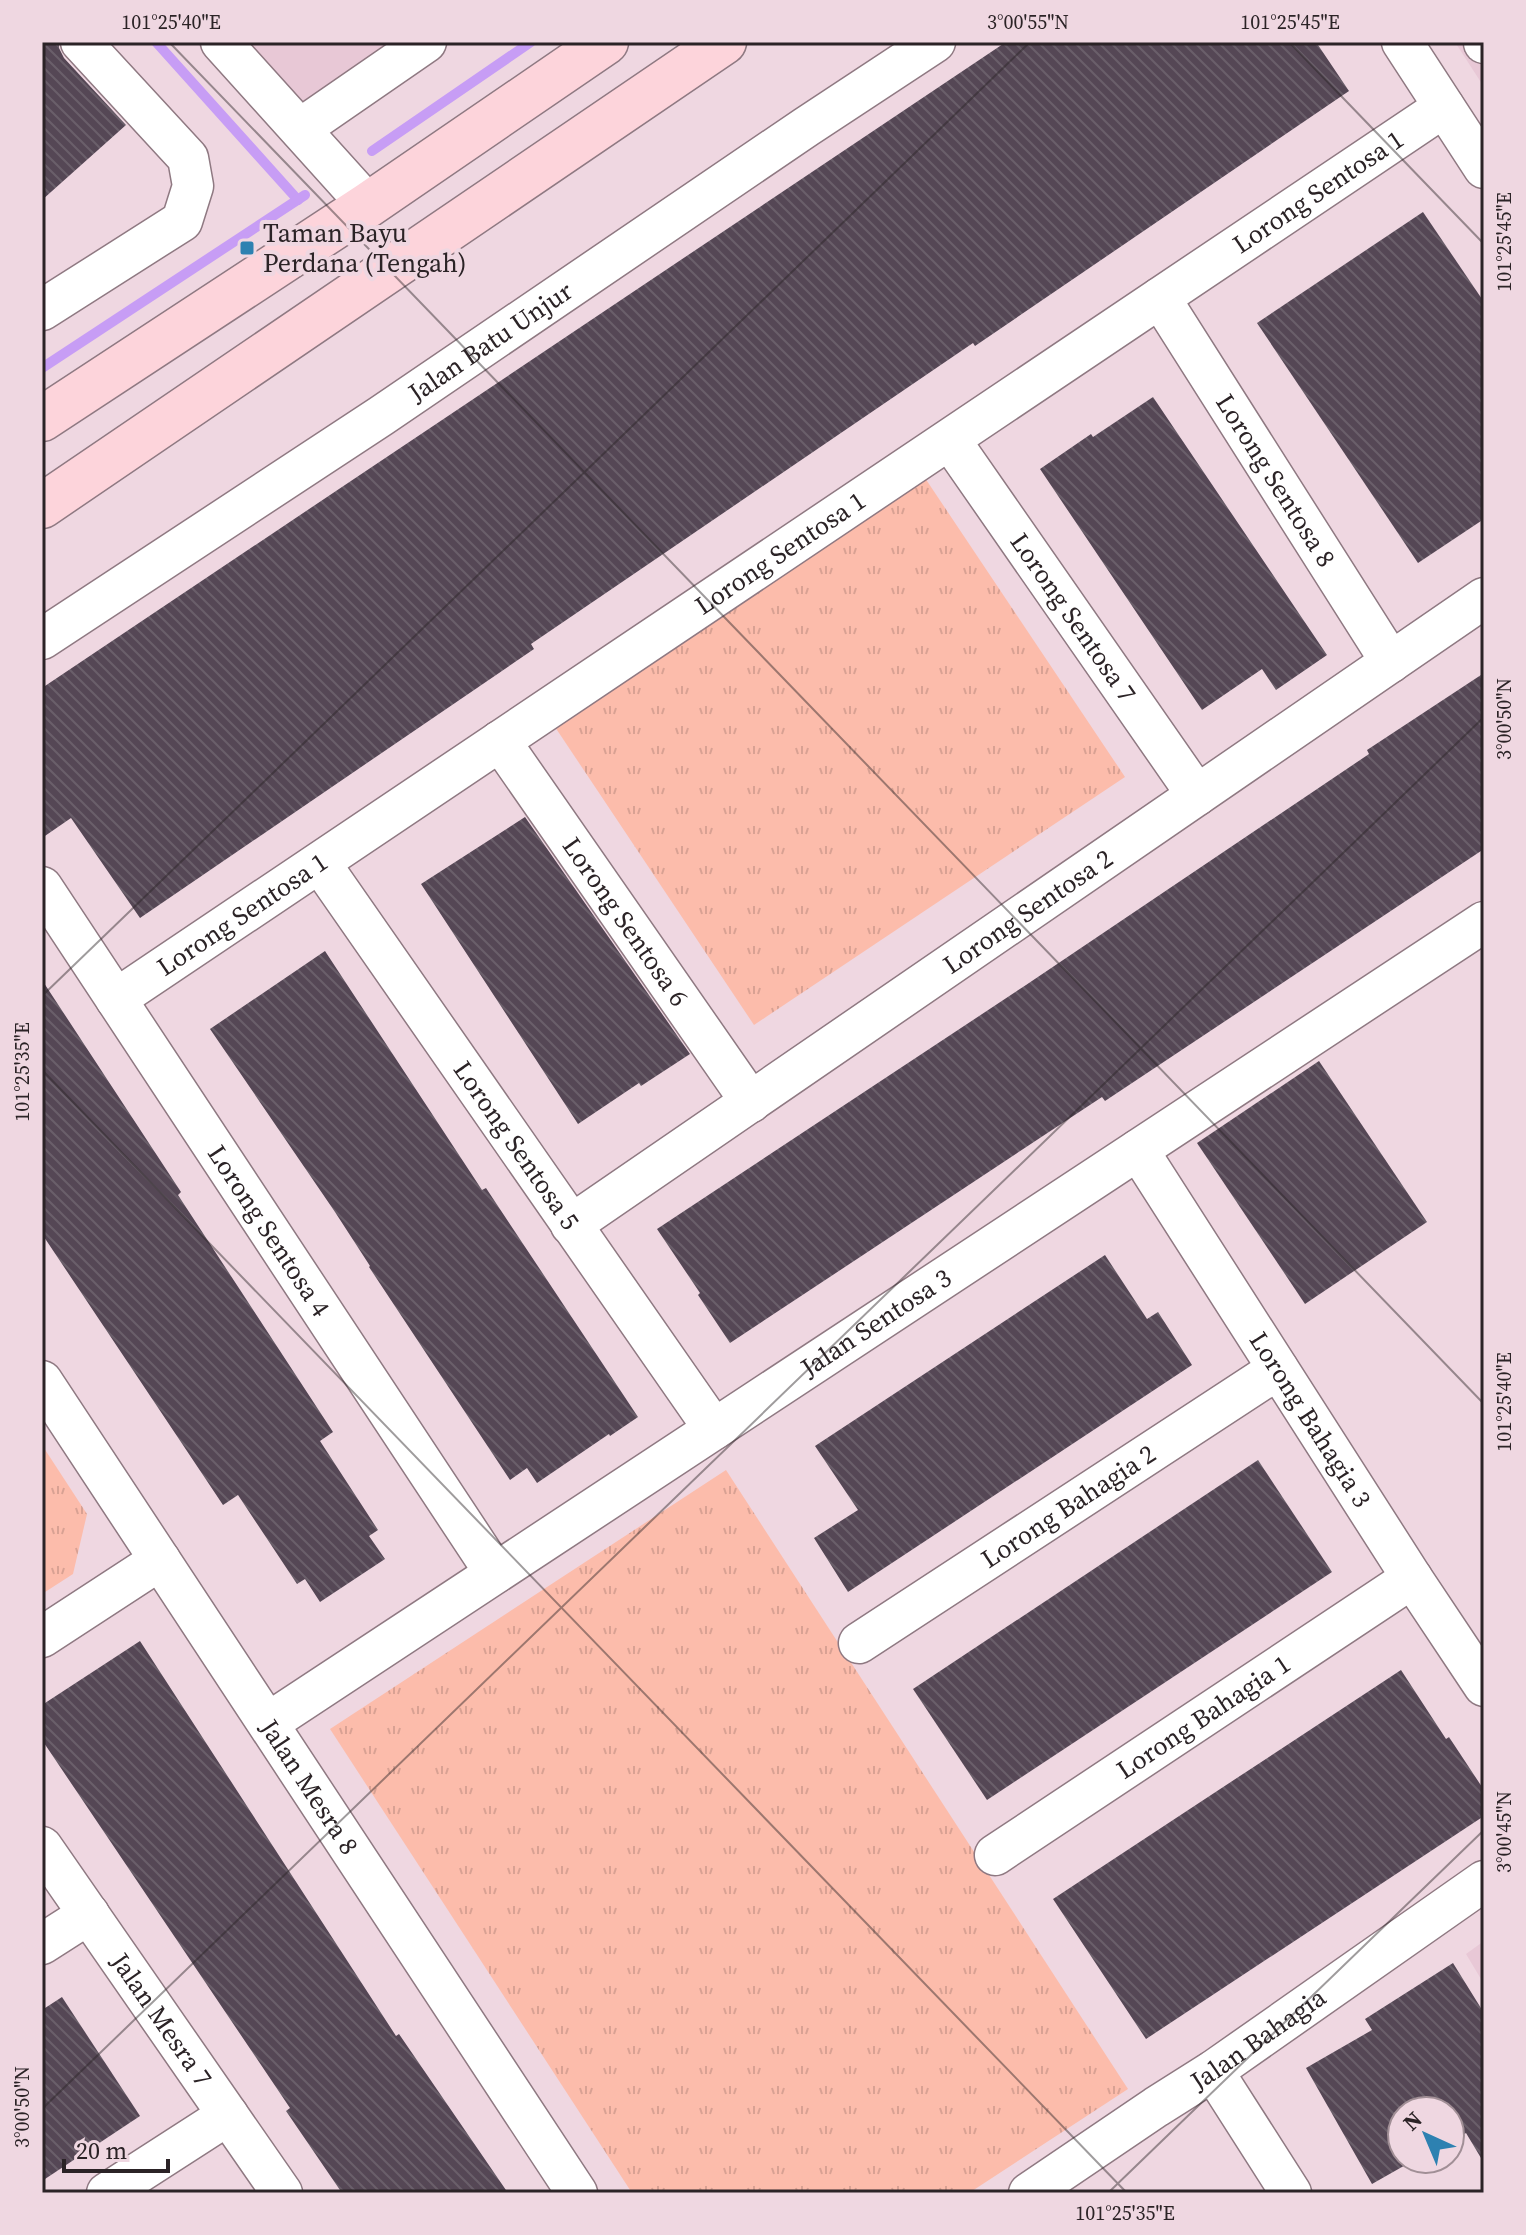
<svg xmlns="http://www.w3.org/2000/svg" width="1526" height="2235" font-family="'Source Serif 4',serif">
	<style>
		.built { fill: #e8c8d6 }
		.grass { fill: url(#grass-tufts) }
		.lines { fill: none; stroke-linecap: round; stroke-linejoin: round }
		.stream { stroke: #c79df5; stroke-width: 10 }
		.building { fill: url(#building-back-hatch) }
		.street-casing { stroke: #8f7982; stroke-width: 43 }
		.secondary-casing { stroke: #8f7982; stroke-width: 47 }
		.street { stroke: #fff; stroke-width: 40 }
		.secondary { stroke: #fdd4db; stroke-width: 44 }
		.ticks { fill: none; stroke: #2b2326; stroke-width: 2; stroke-opacity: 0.45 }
		.poi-dot { fill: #2d81b1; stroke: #efd7e1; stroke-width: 3 }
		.labels { text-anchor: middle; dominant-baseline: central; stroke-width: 8; stroke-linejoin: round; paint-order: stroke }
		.street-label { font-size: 26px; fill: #2b2326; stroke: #efd7e1 }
		.poi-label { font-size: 26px; fill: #2b2326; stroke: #efd7e1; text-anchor: start }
		.neatline { fill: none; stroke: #2b2326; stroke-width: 3 }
		.ticks-label { font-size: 20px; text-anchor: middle; fill: #2b2326 }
	</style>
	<defs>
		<pattern id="grass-tufts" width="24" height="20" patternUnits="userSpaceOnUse" patternTransform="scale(2)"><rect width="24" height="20" fill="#fcbcab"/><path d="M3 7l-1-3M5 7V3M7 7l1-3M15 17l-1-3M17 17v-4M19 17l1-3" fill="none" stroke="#d8a193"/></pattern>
		<pattern id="building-back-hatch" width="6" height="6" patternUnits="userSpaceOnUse" patternTransform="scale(2)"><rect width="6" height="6" fill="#554755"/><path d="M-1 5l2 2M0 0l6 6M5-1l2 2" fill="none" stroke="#6a5f6a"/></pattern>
	</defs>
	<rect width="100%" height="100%" fill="#efd7e1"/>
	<!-- built -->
	<g class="built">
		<polygon points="238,42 401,42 301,110"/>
		<polygon points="1455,42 1484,42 1484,87"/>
		<polygon points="1484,1941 1484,1984 1466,1954"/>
	</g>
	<!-- grass -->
	<g class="grass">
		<polygon points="923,475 1125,777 754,1025 553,724"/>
		<polygon points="42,1445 87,1514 73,1574 42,1594"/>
		<polygon points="726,1470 1128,2089 969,2193 632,2193 330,1729"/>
	</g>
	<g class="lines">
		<!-- stream -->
		<g class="stream">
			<polyline points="156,42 298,200"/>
			<polyline points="372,151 531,42"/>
			<polyline points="42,368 305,195"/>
		</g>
	</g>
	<!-- building -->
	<g class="building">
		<polygon points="42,42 59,42 59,48 64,58 126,125 42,200"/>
		<polygon points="1006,42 1316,42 1349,91 975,346 973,343 531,644 534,649 140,918 71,818 42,838 42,688"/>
		<polygon points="1423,212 1484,302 1484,519 1418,563 1257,323"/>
		<polygon points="1153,397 1327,655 1276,690 1262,669 1202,710 1040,469 1091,434 1093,437"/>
		<polygon points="1484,673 1484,849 1105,1101 1102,1097 730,1343 698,1295 700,1293 657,1229 1026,985 1369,754 1367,750"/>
		<polygon points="525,817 690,1054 641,1086 639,1083 578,1124 421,884"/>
		<polygon points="325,951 482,1190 486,1188 638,1417 610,1436 609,1434 537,1483 527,1468 510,1480 369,1267 370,1266 335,1212 210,1029"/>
		<polygon points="42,980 181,1192 178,1195 333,1432 320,1441 378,1530 369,1536 385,1559 320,1602 305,1579 297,1584 238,1495 223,1505 42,1234"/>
		<polygon points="1319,1061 1427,1222 1305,1304 1197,1143"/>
		<polygon points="1105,1255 1147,1319 1158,1312 1192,1365 848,1592 814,1538 858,1510 815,1446"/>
		<polygon points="1258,1460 1332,1572 987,1800 913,1689"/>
		<polygon points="140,1641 396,2036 399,2034 508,2193 342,2193 286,2111 290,2108 42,1740 42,1705"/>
		<polygon points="1401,1670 1446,1739 1449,1737 1484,1790 1484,1816 1146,2039 1053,1899"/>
		<polygon points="1453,1963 1484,2013 1484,2163 1466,2133 1450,2143 1450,2111 1402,2111 1402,2159 1416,2159 1372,2184 1306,2068 1372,2030 1365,2019"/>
		<polygon points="62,1997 140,2116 42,2181 42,2010"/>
	</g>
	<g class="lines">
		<!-- street casing -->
		<g class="street-casing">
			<g id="street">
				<polyline points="221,42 368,205"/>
				<polyline points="1402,42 1484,168"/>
				<polyline points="1484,42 1484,43"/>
				<polyline points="300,129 426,42"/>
				<path id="s1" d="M1160,298L1391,662"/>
				<polyline points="42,310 182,221 193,186 188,158 81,42"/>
				<path id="s2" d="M950,440L1197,795"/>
				<path id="s3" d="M42,639L381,416L806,127L935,42"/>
				<path id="s4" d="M500,741L751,1102"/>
				<path id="s5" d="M320,863L714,1429"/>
				<path id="s6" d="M42,887L495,1573"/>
				<path id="s7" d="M116,999L1444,107"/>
				<path id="s8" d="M1138,1150L1412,1578L1484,1686"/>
				<path id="s9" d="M571,1225L1484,598"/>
				<path id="s10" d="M42,1381L577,2193"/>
				<polyline points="42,1637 160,1560"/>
				<path id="s11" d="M859,1643L1278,1369"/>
				<path id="s12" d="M268,1723L1484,922"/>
				<path id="s13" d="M42,1847L282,2193"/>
				<path id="s14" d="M995,1855L1412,1578"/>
				<polyline points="42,1944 89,1914"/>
				<polyline points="1213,2071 1291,2193"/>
				<polyline points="107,2193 228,2115"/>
				<path id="s15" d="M1029,2193L1156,2107L1213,2071L1484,1881"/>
			</g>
		</g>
		<!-- secondary casing -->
		<g class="secondary-casing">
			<g id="secondary">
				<polyline points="42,419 368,205 606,42"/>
				<polyline points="42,506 724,42"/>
			</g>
		</g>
		<!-- street -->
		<use href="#street" class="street"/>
		<!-- secondary -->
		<use href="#secondary" class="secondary"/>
	</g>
	<!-- ticks -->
	<path class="ticks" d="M169,42L1484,1404M1289,42L1484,244M42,996L1030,42M42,1070L1127,2193M42,2109L1484,717M1108,2193L1484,1830"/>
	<!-- markers -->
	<rect class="poi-dot" x="239" y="240" width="16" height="16" rx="4"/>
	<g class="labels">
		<!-- street labels -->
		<g class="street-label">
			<text stroke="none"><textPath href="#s7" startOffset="1448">Lorong Sentosa 1</textPath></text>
			<text stroke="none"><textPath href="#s3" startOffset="538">Jalan Batu Unjur</textPath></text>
			<text stroke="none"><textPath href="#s1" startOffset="216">Lorong Sentosa 8</textPath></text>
			<text stroke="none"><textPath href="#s7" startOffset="800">Lorong Sentosa 1</textPath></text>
			<text stroke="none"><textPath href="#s2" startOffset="216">Lorong Sentosa 7</textPath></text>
			<text stroke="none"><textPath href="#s9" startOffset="554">Lorong Sentosa 2</textPath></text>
			<text stroke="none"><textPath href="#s7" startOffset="152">Lorong Sentosa 1</textPath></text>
			<text stroke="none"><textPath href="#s4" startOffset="220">Lorong Sentosa 6</textPath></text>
			<text stroke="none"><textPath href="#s5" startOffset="344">Lorong Sentosa 5</textPath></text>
			<text stroke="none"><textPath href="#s6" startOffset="412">Lorong Sentosa 4</textPath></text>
			<text stroke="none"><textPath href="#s12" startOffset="728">Jalan Sentosa 3</textPath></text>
			<text stroke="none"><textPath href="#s8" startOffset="320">Lorong Bahagia 3</textPath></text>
			<text stroke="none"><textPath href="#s11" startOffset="250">Lorong Bahagia 2</textPath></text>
			<text stroke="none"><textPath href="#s14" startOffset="250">Lorong Bahagia 1</textPath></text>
			<text stroke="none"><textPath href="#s10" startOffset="486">Jalan Mesra 8</textPath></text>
			<text stroke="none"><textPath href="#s13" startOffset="210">Jalan Mesra 7</textPath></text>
			<text stroke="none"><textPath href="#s15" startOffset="276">Jalan Bahagia</textPath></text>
		</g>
		<!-- poi labels -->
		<g class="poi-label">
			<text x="263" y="233">Taman Bayu<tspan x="263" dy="30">Perdana (Tengah)</tspan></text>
		</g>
	</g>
	<!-- border -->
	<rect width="1526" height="2235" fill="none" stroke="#efd7e1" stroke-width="88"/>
	<!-- north arrow -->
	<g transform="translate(1426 2135) rotate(316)"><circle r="38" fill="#efd7e1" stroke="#a18f96" stroke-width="2"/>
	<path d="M0-6L14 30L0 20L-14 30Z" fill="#2d81b1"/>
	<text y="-12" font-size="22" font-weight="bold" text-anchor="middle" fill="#2b2326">N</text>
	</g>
	<!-- scale -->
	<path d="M64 2159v12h104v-12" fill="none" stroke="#2b2326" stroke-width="4"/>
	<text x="76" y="2159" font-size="24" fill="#2b2326" stroke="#efd7e1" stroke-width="6" paint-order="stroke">20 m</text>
	<rect x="44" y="44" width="1438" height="2147" class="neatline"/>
	<g class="ticks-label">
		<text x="171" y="29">101°25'40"E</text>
		<text x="1028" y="29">3°00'55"N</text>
		<text x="1290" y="29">101°25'45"E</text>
		<text transform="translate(1504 242) rotate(-90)" y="7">101°25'45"E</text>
		<text transform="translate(1504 719) rotate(-90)" y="7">3°00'50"N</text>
		<text transform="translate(22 1072) rotate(-90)" y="7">101°25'35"E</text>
		<text transform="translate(1504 1402) rotate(-90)" y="7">101°25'40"E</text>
		<text transform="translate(1504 1832) rotate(-90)" y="7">3°00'45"N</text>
		<text transform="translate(22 2107) rotate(-90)" y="7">3°00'50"N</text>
		<text x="1125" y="2220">101°25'35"E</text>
	</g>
</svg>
